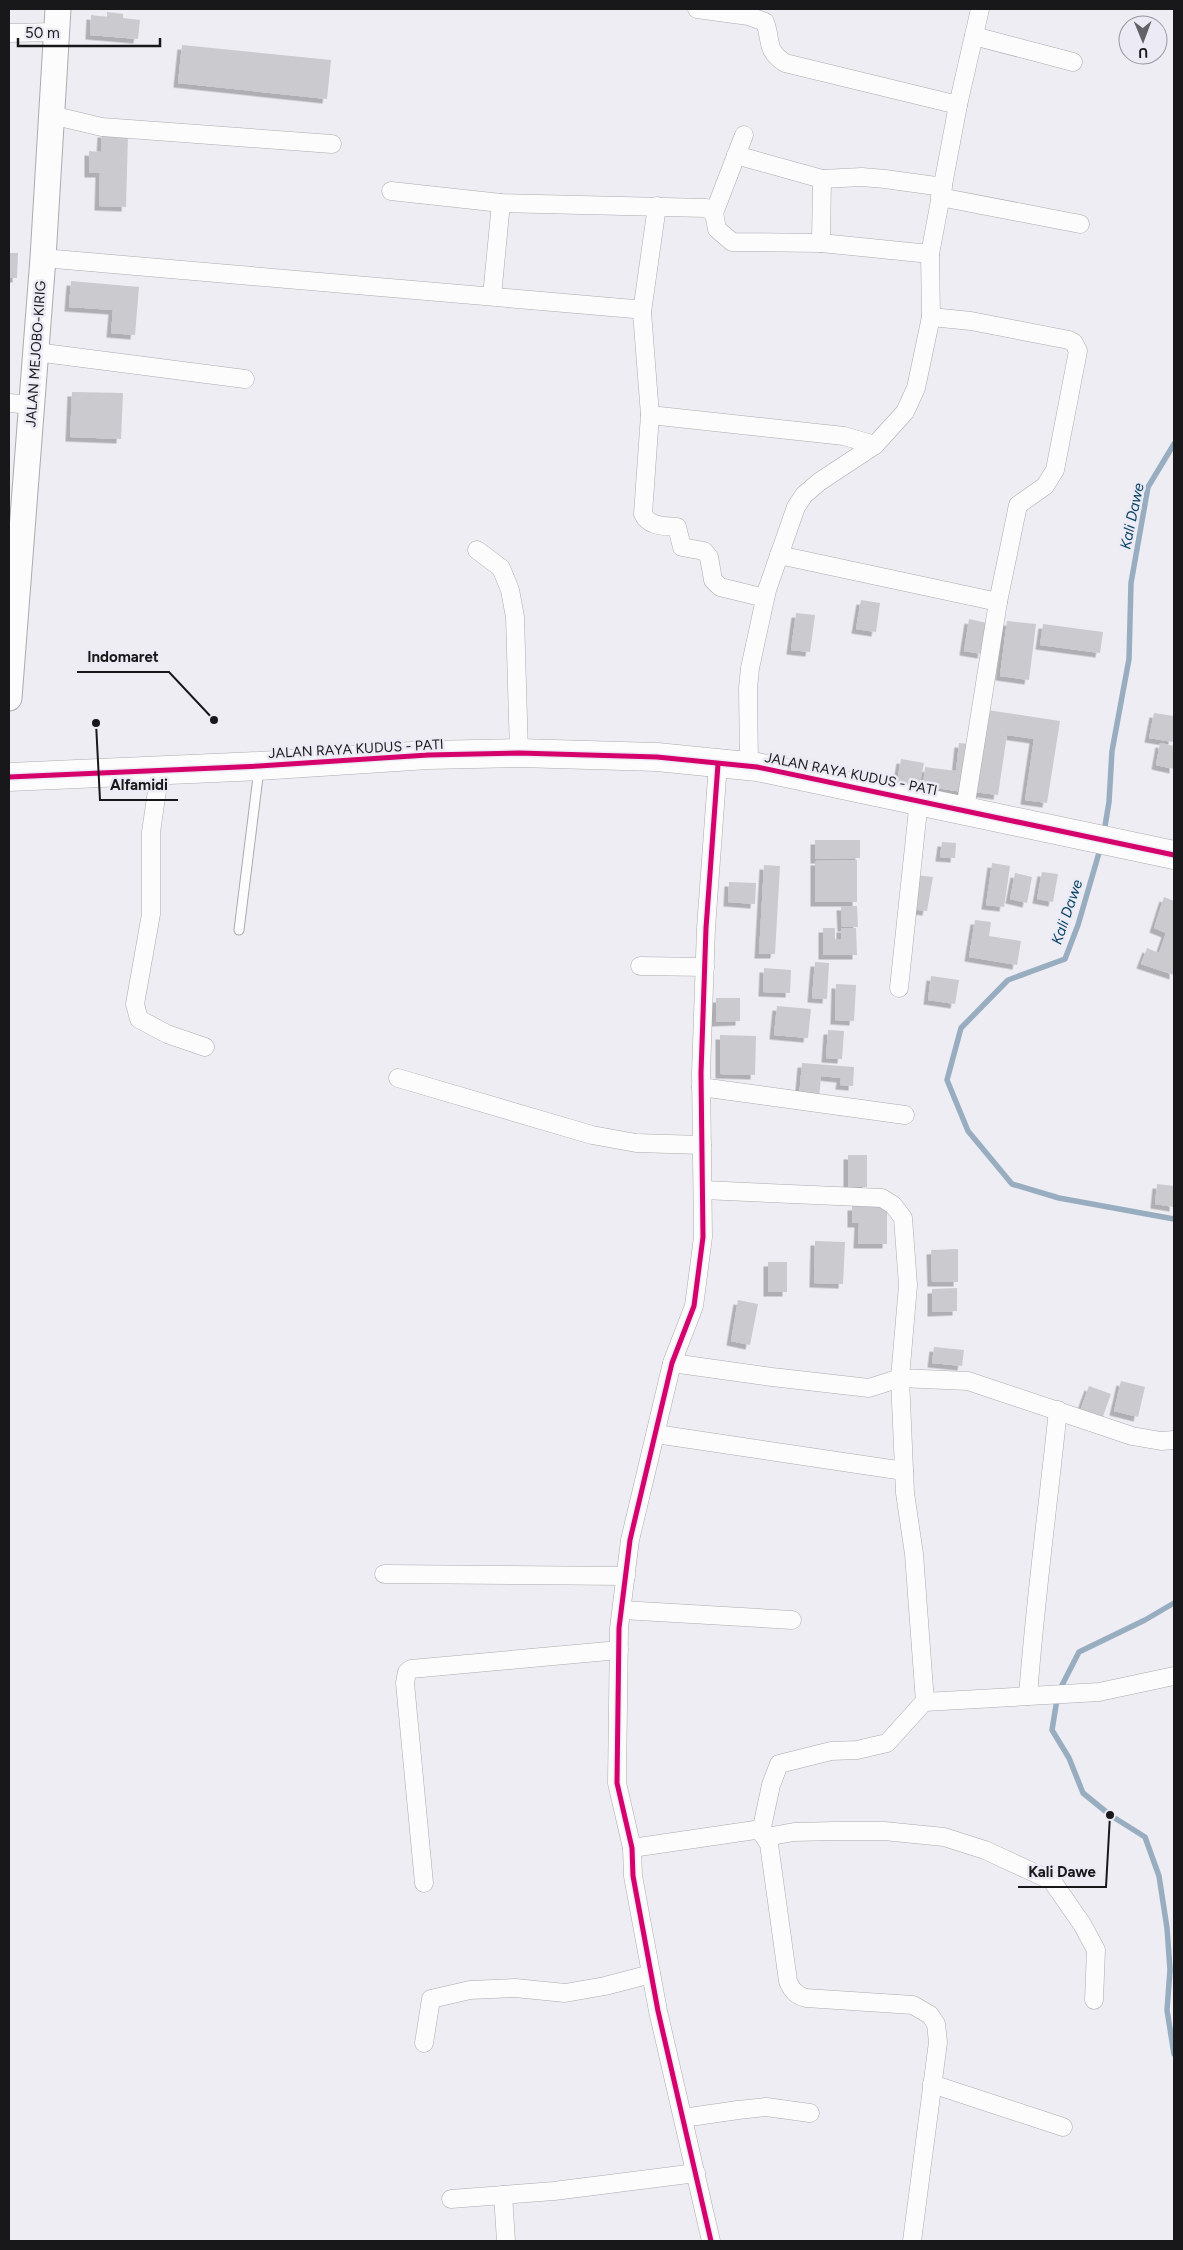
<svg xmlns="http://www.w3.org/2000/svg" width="1183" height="2250" font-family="Figtree,sans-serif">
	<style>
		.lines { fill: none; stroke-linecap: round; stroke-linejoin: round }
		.stream { stroke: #98aec0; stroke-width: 5.5 }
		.building { fill: #cacacf; filter: url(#shadow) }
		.lane-casing { stroke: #ababaf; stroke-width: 11 }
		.street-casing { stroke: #ababaf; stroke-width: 19 }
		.secondary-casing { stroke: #ababaf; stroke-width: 27 }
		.highway-casing { stroke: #ababaf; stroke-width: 29 }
		.lane { stroke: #fcfcfd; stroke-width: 9 }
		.street { stroke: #fcfcfd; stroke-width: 18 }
		.secondary { stroke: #fcfcfd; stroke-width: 25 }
		.highway { stroke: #fcfcfd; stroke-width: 28 }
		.cycleway-casing { stroke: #ecebf5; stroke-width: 8 }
		.cycleway { stroke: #d6006c; stroke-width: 5 }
		.labels { text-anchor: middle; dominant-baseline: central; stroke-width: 5; stroke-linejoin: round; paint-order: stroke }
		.street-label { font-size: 14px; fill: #18181b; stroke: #ecebf5 }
		.water-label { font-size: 15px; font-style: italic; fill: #064263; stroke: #ecebf5 }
		.leader { fill: none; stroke: #18181b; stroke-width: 2 }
		.callout-dot { fill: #18181b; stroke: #ecebf5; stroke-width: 2 }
		.callout-label { font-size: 15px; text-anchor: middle; font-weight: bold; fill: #18181b; stroke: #ecebf5; stroke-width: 5; stroke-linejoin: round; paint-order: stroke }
	</style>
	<defs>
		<filter id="shadow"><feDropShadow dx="-4.5" dy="4.5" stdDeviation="0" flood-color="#0004"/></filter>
	</defs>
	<rect width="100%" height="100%" fill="#eeedf3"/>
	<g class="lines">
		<!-- stream -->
		<g class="stream">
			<polyline points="1104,832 1109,802 1112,751 1129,659 1131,583 1148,487 1174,444"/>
			<polyline points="1101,846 1078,925 1065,959 1008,980 961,1028 947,1080 968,1131 1012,1184 1059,1198 1174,1219"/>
			<polyline points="1174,1603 1145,1620 1079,1652 1058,1693 1052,1730 1069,1758 1083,1793 1110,1815 1145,1837 1159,1876 1167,1928 1170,1970 1167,2010 1174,2054"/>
		</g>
	</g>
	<!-- building -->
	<g class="building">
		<polygon points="107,12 123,14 123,18 140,20 138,39 90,35 91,15 107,17"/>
		<polygon points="182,45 331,60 327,99 178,83"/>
		<polygon points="102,133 128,134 126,207 99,206 100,173 89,173 89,151 101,152"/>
		<polygon points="9,253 18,253 17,278 9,278"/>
		<polygon points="71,281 139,287 135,335 111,333 113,310 69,307"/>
		<polygon points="72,392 123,393 121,439 70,437"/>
		<polygon points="861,600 880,603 876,632 856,629"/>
		<polygon points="796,613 815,615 810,652 791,650"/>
		<polygon points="969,619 987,623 982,654 964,651"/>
		<polygon points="1007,621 1036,624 1029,680 1000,676"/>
		<polygon points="1043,624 1103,632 1100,653 1040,645"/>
		<polygon points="987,710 1060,721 1047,803 1025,800 1034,739 1007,735 998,795 974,792"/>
		<polygon points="1154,713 1174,716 1173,742 1149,738"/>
		<polygon points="959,743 969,744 963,792 923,786 925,767 956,771"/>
		<polygon points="1160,743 1174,746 1174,769 1156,765"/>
		<polygon points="901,759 924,763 919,787 897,782"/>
		<polygon points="815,840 860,840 860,858 815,859"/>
		<polygon points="942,842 956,843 955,858 940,857"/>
		<polygon points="857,860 857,902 815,902 815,861"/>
		<polygon points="992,863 1010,866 1004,907 986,905"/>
		<polygon points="764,865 780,866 775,954 759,954"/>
		<polygon points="1042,872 1058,874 1053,902 1037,899"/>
		<polygon points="1015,873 1032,877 1027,903 1010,899"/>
		<polygon points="915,875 933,877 927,911 910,909"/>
		<polygon points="729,882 756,883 755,904 728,902"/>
		<polygon points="1164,897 1174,901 1174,975 1141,964 1147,948 1159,953 1166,933 1154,928"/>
		<polygon points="841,906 857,906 858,927 842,927"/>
		<polygon points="975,920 991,922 989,936 1021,941 1017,965 969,957"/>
		<polygon points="823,928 835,928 835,939 841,939 841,928 856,928 857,955 823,955"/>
		<polygon points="815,962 829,963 827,999 812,998"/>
		<polygon points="764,968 791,970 790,993 763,992"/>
		<polygon points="931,976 959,980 955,1004 928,1000"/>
		<polygon points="836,984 856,985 854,1021 835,1020"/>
		<polygon points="716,998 740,998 740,1021 716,1022"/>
		<polygon points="777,1006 811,1009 808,1038 774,1035"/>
		<polygon points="828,1030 844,1031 842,1059 826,1058"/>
		<polygon points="720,1035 756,1036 755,1075 720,1074"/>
		<polygon points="802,1063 854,1067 853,1086 840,1085 841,1078 821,1076 819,1098 799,1097"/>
		<rect x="848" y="1155" width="19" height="32"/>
		<polygon points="1157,1184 1174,1186 1174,1207 1155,1204"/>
		<polygon points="852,1206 887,1206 887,1244 858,1244 859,1223 852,1223"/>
		<polygon points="815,1241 845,1242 843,1284 814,1283"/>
		<polygon points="958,1249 958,1282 932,1282 931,1250"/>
		<rect x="768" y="1262" width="19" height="30"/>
		<polygon points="957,1288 957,1311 932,1312 932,1289"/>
		<polygon points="738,1300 758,1304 750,1345 731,1341"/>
		<polygon points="934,1347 964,1350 962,1366 932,1363"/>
		<polygon points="1121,1381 1145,1387 1138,1417 1114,1411"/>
		<polygon points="1089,1386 1111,1394 1102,1419 1080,1411"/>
	</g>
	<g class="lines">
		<!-- lane casing -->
		<g class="lane-casing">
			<polyline id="lane" points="239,930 259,769"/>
		</g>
		<!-- street casing -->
		<g class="street-casing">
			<g id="street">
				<path d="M697,9L749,16L765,22C772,41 765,50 785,63L958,105"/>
				<polyline points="9,33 56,32"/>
				<polyline points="974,36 1073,62"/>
				<polyline points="51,115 102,127 332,144"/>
				<polyline points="736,155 822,179 821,243"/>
				<polyline points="822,179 862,177 885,179 943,187"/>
				<polyline points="391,191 501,203 706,208 714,213 717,229 732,242 821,243 930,254"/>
				<polyline points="940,197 1080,224"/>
				<polyline points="714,213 744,135"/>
				<polyline points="43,258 634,309 642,312 650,415 844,436 875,445"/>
				<polyline points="492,296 501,203"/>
				<polyline points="642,312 657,206"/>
				<polyline points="931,317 971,321 1069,340 1074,343 1078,351 1055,470 1045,486 1018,505 998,602 965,809"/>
				<polyline points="36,352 245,379"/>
				<polyline points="9,403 32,405"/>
				<path d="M650,415L643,514C649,527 665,526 677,527L682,547L704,551L709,557L713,580L720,587L765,598"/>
				<polyline points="477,550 501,568 510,590 515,617 519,753"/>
				<polyline points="779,555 998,602"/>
				<polyline points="749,766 748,688 750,668 767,590 796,507 804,495 819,482 875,445 905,412 916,388 931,317 930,254 958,105 980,9"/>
				<polyline points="160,770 151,832 151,914 135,1004 139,1019 167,1034 205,1047"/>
				<polyline points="640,966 705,967"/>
				<polyline points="899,988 919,800"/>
				<polyline points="398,1078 592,1135 636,1143 702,1145"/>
				<polyline points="701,1087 905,1115"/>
				<polyline points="703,1190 882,1198 893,1205 903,1218 908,1285 900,1378 968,1381 1132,1436 1161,1441 1174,1440"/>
				<polyline points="672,1363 772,1377 869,1388 900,1378 905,1493 914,1554 925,1702 1099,1692 1174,1676"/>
				<polyline points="656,1434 904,1471"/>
				<polyline points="384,1574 626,1576"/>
				<polyline points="622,1610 792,1620"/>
				<path d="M1028,1696C1035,1601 1048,1506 1058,1410"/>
				<polyline points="761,1832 771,1785 779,1764 831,1751 857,1750 887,1743 925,1701"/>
				<polyline points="766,1837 794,1832 835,1831 884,1831 944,1837 985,1850 1052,1881 1082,1924 1096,1950 1094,2000"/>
				<path d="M632,1848L755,1830L761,1832L769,1844L788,1981C792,1991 796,1995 806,1998L913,2005L930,2015L936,2024L938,2042L912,2241"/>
				<polyline points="424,1883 405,1683 407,1672 411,1669 619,1650"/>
				<polyline points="424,2043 431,1999 470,1990 515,1988 565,1993 605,1986 651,1974"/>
				<polyline points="932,2084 1063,2127"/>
				<polyline points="683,2118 738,2110 766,2107 810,2113"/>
				<polyline points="503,2195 506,2241"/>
				<polyline points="451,2199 554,2191 696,2173"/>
				<polyline points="711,2241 658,2011 633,1876 632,1848 617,1783 619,1628 630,1540 672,1363 694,1306 703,1237 701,1073 706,928 718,764"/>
			</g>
		</g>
		<!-- secondary casing -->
		<g class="secondary-casing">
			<polyline id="secondary" points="9,698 43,258 58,9"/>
		</g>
		<!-- highway casing -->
		<g class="highway-casing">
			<polyline id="highway" points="9,777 259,766 428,755 519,753 657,757 757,767 1174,855"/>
		</g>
		<!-- lane -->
		<use href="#lane" class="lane"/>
		<!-- street -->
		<use href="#street" class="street"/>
		<!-- secondary -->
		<use href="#secondary" class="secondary"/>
		<!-- highway -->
		<use href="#highway" class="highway"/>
		<!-- cycleway casing -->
		<g class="cycleway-casing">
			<g id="cycleway">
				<polyline points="9,777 259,766 428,755 519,753 657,757 757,767 1174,855"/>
				<polyline points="711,2241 658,2011 633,1876 632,1848 617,1783 619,1628 630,1540 672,1363 694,1306 703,1237 701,1073 706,928 718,764"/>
			</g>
		</g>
		<!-- cycleway -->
		<use href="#cycleway" class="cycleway"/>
	</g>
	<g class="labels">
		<!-- street labels -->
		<g class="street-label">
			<text transform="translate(36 354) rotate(-86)">JALAN MEJOBO-KIRIG</text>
			<text transform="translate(356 749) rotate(-3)">JALAN RAYA KUDUS - PATI</text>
			<text transform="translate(851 774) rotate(11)">JALAN RAYA KUDUS - PATI</text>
		</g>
		<!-- water labels -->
		<g class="water-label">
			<text transform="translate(1132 516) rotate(-78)">Kali Dawe</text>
			<text transform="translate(1067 912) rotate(-71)">Kali Dawe</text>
		</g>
	</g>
	<!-- callouts -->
	<path class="leader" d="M214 720L169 672H77M96 723L100 800H178M1110 1815L1106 1887H1018"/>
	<g class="callout-dot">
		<circle cx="214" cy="720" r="5"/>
		<circle cx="96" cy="723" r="5"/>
		<circle cx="1110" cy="1815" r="5"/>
	</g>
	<g class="callout-label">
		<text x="123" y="662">Indomaret</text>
		<text x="139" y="790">Alfamidi</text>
		<text x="1062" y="1877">Kali Dawe</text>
	</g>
	<!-- border -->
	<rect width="1183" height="2250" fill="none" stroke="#18181b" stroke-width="20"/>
	<!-- north arrow -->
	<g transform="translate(1143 40) rotate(179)"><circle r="24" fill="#ecebf5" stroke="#97979e"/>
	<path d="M0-4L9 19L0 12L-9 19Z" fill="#636367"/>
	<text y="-8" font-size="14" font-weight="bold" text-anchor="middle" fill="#18181b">U</text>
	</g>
	<!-- scale -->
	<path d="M18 38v8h142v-8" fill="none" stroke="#18181b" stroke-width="2.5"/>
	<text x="25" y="38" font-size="15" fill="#18181b" stroke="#ecebf5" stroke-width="4" paint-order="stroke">50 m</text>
</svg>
